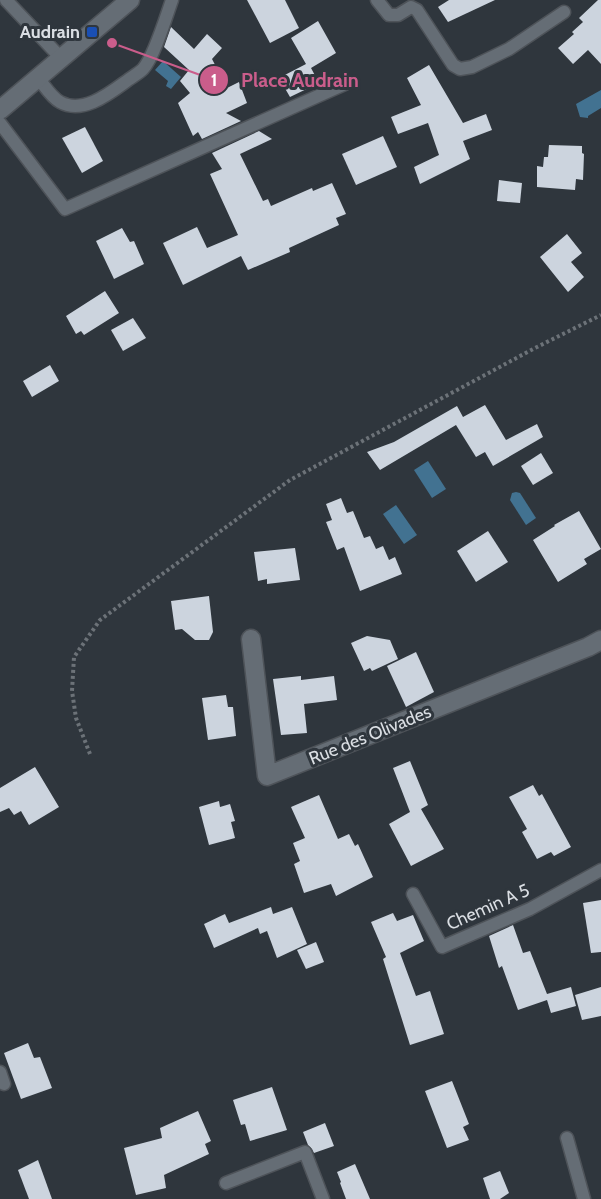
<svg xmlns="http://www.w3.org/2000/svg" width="601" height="1199" font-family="Cabin,sans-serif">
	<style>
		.water { fill: #427291 }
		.building { fill: #ccd4de }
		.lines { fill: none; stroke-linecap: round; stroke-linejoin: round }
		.lane-casing { stroke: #4e5359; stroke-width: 15 }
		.street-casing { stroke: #4e5359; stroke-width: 21 }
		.path { stroke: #6c7278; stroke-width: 4; stroke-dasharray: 3 3; stroke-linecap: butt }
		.lane { stroke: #656d75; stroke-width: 12 }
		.street { stroke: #656d75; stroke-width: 18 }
		.transit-dot { fill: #1a4fb4; stroke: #2f363d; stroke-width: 2 }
		.labels { text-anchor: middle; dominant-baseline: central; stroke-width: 6; stroke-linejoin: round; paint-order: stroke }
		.poi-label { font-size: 18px; font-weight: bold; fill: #dadee3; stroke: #2f363d; text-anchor: end }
		.street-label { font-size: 18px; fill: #dadee3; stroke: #2f363d }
		.leader { fill: none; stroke: #ca5d8b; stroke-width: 2 }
		.callout-dot { fill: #ca5d8b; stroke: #2f363d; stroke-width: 2 }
		.mark-label { font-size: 18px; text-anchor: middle; font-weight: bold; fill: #fff }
		.callout-label { font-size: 20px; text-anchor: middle; font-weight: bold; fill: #ca5d8b; stroke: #2f363d; stroke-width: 6; stroke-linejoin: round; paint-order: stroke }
	</style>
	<rect width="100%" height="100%" fill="#2f363d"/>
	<!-- water -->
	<g class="water">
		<polygon points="163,61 181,77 171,89 166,86 168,81 155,70"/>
		<polygon points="601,90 601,108 588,116 588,118 580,117 576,104"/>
		<polygon points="428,461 446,489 432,498 414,470"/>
		<polygon points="516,492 520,493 536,518 526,525 510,500 512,493"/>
		<polygon points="396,505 417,535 404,544 383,514"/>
	</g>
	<!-- building -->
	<g class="building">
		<polygon points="247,0 285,0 299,28 270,43"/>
		<polygon points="449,0 495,0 448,22 438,7"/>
		<polygon points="598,0 601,0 601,64 588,50 573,64 558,48 574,34 572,32 583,22 579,18"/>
		<polygon points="318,21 336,53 311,68 319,83 290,97 279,78 306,64 291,38"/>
		<polygon points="171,27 194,49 207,34 222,48 212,59 227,88 239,82 247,103 226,113 241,121 202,139 198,132 193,136 178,103 190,93 180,81 189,70 164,47"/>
		<polygon points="429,65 463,123 486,114 492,130 463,141 470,159 420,184 414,167 439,155 428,123 398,134 391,117 421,105 407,78"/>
		<polygon points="85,127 103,161 82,173 62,138"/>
		<polygon points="259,131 272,139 240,154 263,201 268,199 271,206 312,188 313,191 332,183 346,214 336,218 339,225 289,248 290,252 248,270 241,256 183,285 163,243 197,227 207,248 238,235 210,174 222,169 212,153"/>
		<polygon points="383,136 397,167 356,185 342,154"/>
		<polygon points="549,145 582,146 582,153 584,154 583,180 576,179 575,190 537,187 537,166 543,167 544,157 548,157"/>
		<polygon points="499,180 522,183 520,203 497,201"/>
		<polygon points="122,228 130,242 134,241 144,264 114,279 96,241"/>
		<polygon points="567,234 582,253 571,262 584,277 568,292 540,257"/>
		<polygon points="105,291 119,313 84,335 81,331 76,334 66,316"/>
		<polygon points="133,318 146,338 123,351 111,330"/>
		<polygon points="50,365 59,381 32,397 23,381"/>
		<polygon points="485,405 506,440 537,424 543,437 493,466 485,452 476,457 456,425 380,470 367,452 394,442 457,406 463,417"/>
		<polygon points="541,453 553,473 533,485 521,466"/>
		<polygon points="341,498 347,513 353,511 364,538 370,536 376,549 383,546 389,560 395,557 402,574 360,591 344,547 337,550 326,522 332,520 326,504"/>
		<polygon points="579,511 601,549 584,559 587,564 558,582 533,540 555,526 554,525"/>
		<polygon points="488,531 508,562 476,582 457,551"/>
		<polygon points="295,548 300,580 267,584 267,579 258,581 254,552"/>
		<polygon points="209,596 213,632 209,640 195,640 182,629 175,630 171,601"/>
		<polygon points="367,636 390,640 398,659 372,671 370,668 364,671 351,643"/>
		<polygon points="416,652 434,692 406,707 387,666"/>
		<polygon points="301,676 301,680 334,676 337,700 304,704 307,733 281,735 273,679"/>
		<polygon points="226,695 228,707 233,707 236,736 208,740 202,698"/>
		<polygon points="410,761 428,805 421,809 444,849 411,866 389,824 410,812 393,768"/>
		<polygon points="35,767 59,807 29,825 21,811 14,815 9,808 0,812 0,788"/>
		<polygon points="533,785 539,796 542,794 571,847 554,856 551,852 537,859 522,832 527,829 509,797"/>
		<polygon points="319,795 338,839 349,834 355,846 358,844 373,877 336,896 331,884 304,893 294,864 300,861 293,843 305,838 291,807"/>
		<polygon points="219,801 220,807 230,804 235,821 231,822 235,838 209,845 199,807"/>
		<polygon points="601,900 601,952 591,953 583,903"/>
		<polygon points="271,907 273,914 292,907 307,944 277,958 267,931 260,934 258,928 214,948 204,924 225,914 229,923"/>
		<polygon points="393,913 397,921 413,915 424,941 400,953 416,996 430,991 444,1034 410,1045 383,959 386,957 371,922"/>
		<polygon points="513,925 523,953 530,951 547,994 571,987 576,1006 551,1013 547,1000 518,1010 502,966 499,968 489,936"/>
		<polygon points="316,942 324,962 306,969 297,950"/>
		<polygon points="601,987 601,1016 582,1020 575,995"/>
		<polygon points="28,1043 34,1058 40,1057 52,1088 21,1099 4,1053"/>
		<polygon points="452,1081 469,1124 463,1127 469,1140 447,1148 425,1091"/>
		<polygon points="272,1087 287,1130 250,1141 245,1124 241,1125 233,1100"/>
		<polygon points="198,1111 211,1141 205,1144 209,1154 164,1175 166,1188 136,1195 124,1148 162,1138 160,1128"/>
		<polygon points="325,1123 334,1146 314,1153 312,1149 308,1145 303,1132"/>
		<polygon points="38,1160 52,1199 29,1199 18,1170"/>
		<polygon points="355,1164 370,1199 346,1199 340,1183 341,1182 337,1172"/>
		<polygon points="500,1171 509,1193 500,1199 490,1199 483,1178"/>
	</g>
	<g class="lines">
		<!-- lane casing -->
		<g class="lane-casing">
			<g id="lane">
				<polyline points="6,0 61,58"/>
				<polyline points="377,0 389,15 398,15 411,7 417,10 453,65 460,69 472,67 509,49 564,12"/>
				<path d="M38,78C44,85 51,97 60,102C83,115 110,93 128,80C132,77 139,73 143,69C154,57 166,17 172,0"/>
				<polyline points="0,123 65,209 345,84"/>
				<polyline points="413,894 442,947 530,909 601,870"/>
				<polyline points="0,1072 4,1084"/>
				<polyline points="567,1138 584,1199"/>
				<polyline points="226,1183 305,1152 323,1199"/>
			</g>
		</g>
		<!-- street casing -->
		<g class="street-casing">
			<g id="street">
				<polyline points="0,110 130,0"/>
				<polyline points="251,639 267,776 588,647 601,640"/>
			</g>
		</g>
		<!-- path -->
		<polyline class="path" points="90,754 76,718 72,691 74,657 100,620 290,480 535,348 601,315"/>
		<!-- lane -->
		<use href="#lane" class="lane"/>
		<!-- street -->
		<use href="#street" class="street"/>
	</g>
	<!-- markers -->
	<rect class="transit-dot" x="86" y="26" width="12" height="12" rx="3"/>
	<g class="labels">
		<!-- poi labels -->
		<g class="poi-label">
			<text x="80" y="32">Audrain</text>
		</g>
		<!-- street labels -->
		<g class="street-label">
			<text transform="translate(370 735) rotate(-22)">Rue des Olivades</text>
			<text transform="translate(488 907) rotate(-24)">Chemin A 5</text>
		</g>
	</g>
	<!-- callouts -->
	<path class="leader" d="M112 43L214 80"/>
	<g class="callout-dot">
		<circle cx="112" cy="43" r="6"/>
		<circle cx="214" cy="80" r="15"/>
	</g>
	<g class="mark-label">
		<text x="214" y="86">1</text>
	</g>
	<g class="callout-label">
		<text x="300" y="87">Place Audrain</text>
	</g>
</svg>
